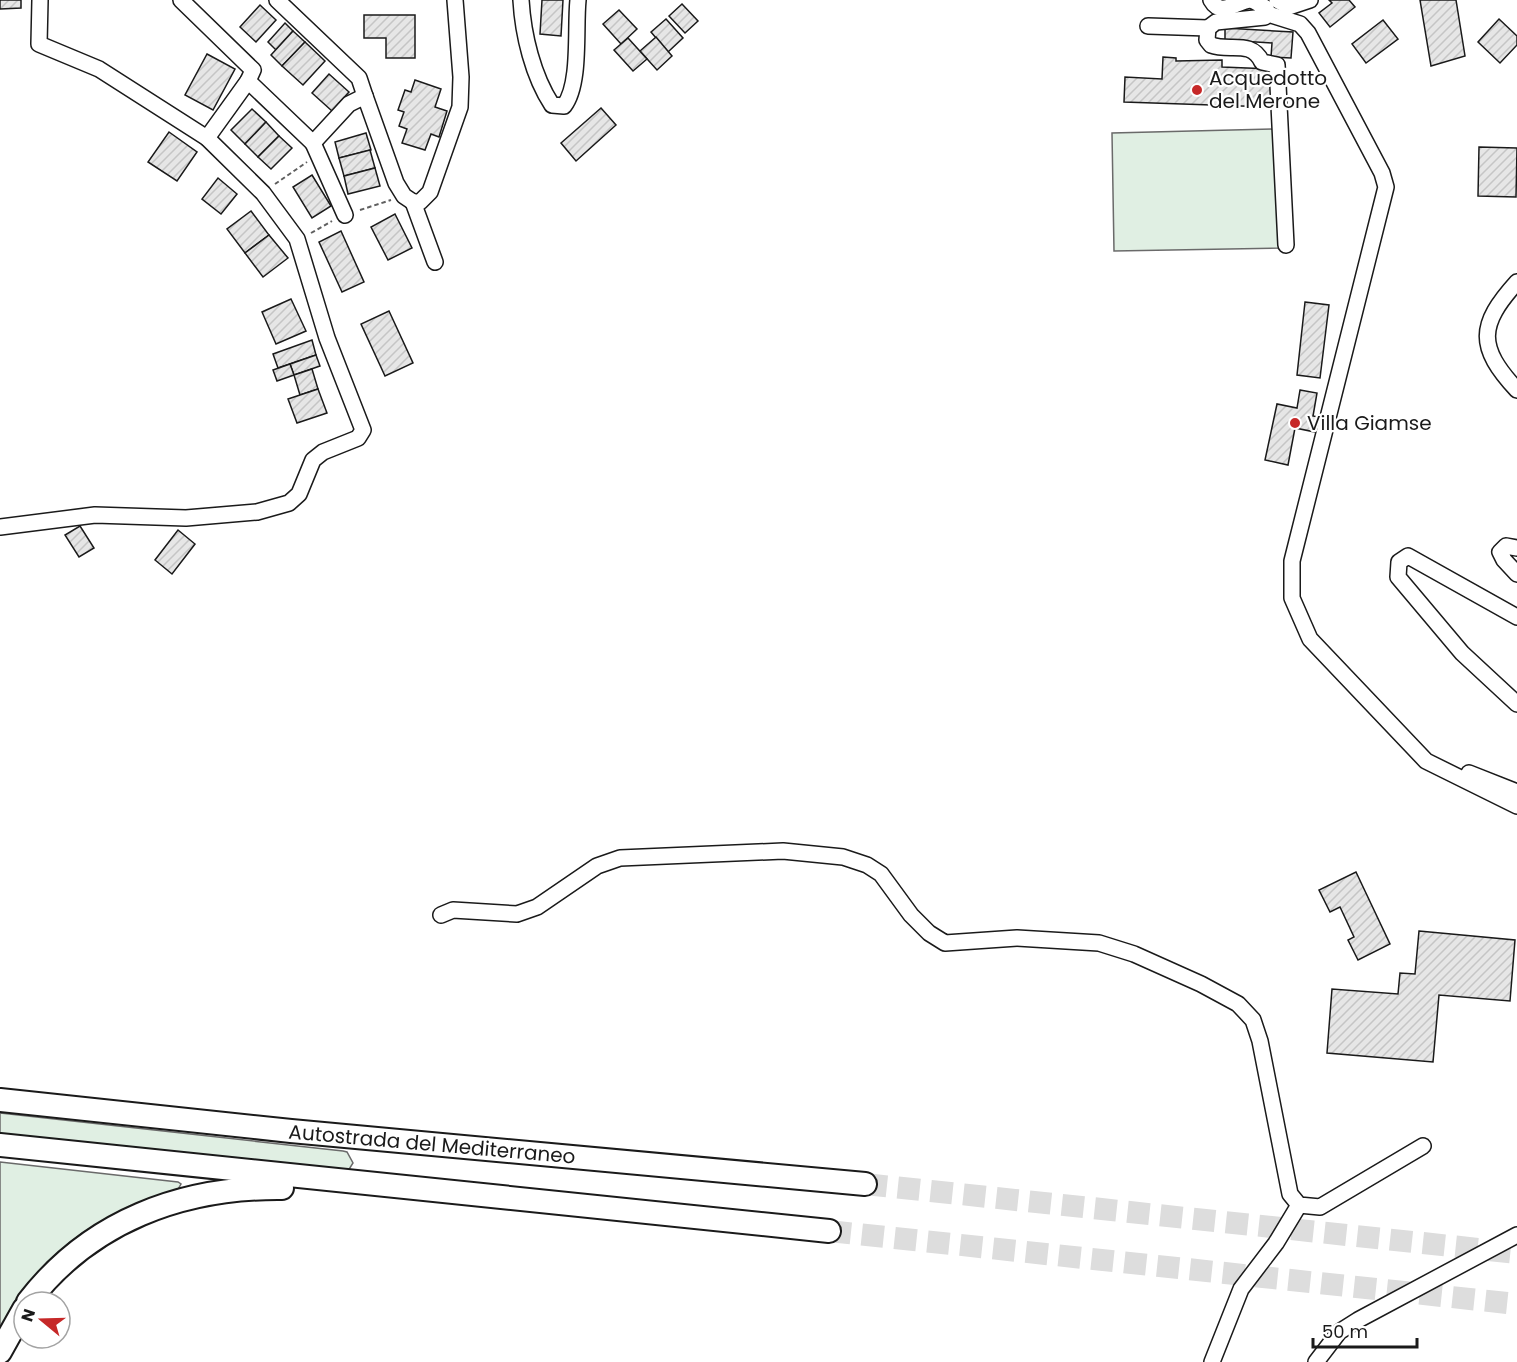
<svg xmlns="http://www.w3.org/2000/svg" width="1517" height="1362" font-family="Poppins,sans-serif">
  <defs>
    <pattern id="building-hatch" width="6" height="6" patternUnits="userSpaceOnUse" patternTransform="scale(1.5)"><rect width="6" height="6" fill="#e6e6e6"/><path d="M-1 1l2-2M0 6l6-6M5 7l2-2" fill="none" stroke="#c5c5c5"/></pattern>
  </defs>
  <rect width="100%" height="100%" fill="#fff"/>
  <g fill="#e0efe3" stroke="#6a6a6a" stroke-width="1.5">
    <path d="M1277,129L1279,248L1114,251L1112,133Z"/>
    <path d="M0,1113L343,1151L347,1152L353,1163L348,1171L0,1138Z"/>
    <path d="M0,1162L178,1182L181,1184L177,1191C127,1205 76,1228 42,1270C27,1289 14,1311 0,1331Z"/>
  </g>
  <g fill="url(#building-hatch)" stroke="#1a1a1a" stroke-width="1.5">
    <path d="M0,0H21V8L0,9Z"/>
    <path d="M542,0H563L561,36L540,34Z"/>
    <path d="M1329,0H1349L1355,7L1330,27L1319,13L1332,3Z"/>
    <path d="M1420,0H1456L1465,56L1431,66Z"/>
    <path d="M682,4L698,21L685,33L669,16Z"/>
    <path d="M260,5L276,20L256,42L240,27Z"/>
    <path d="M619,10L637,29L621,44L603,24Z"/>
    <path d="M364,15H415V58H386V38H364Z"/>
    <path d="M666,19L683,38L668,52L651,32Z"/>
    <path d="M1499,19L1517,36V45L1500,63L1478,42Z"/>
    <path d="M1383,20L1398,39L1366,63L1352,44Z"/>
    <path d="M285,23L293,31L276,50L268,42Z"/>
    <path d="M1225,28L1293,32L1291,58L1271,57L1272,43L1225,40Z"/>
    <path d="M293,31L305,42L282,66L271,55Z"/>
    <path d="M656,37L672,56L657,70L640,51Z"/>
    <path d="M628,38L647,59L633,71L614,50Z"/>
    <path d="M305,42L325,61L303,85L282,66Z"/>
    <path d="M207,54L235,69L213,110L185,95Z"/>
    <path d="M1163,57L1176,58V61L1222,60V67L1272,69L1270,107L1124,102L1125,77L1162,79Z"/>
    <path d="M329,74L349,92L332,111L312,93Z"/>
    <path d="M415,80L441,89L435,107L447,111L439,137L431,134L425,150L402,143L407,129L399,126L404,112L398,110L405,90L411,92Z"/>
    <path d="M601,108L616,125L576,161L561,143Z"/>
    <path d="M252,109L266,122L245,144L231,130Z"/>
    <path d="M266,122L279,136L258,157L245,144Z"/>
    <path d="M169,132L197,152L177,181L148,162Z"/>
    <path d="M366,133L371,150L339,158L335,142Z"/>
    <path d="M279,136L292,148L271,169L258,157Z"/>
    <path d="M1479,147L1517,148L1516,197L1478,196Z"/>
    <path d="M370,150L375,168L344,176L339,158Z"/>
    <path d="M375,168L380,186L348,194L344,176Z"/>
    <path d="M312,175L331,206L312,218L293,187Z"/>
    <path d="M218,178L237,194L221,214L202,199Z"/>
    <path d="M251,211L269,235L245,253L227,229Z"/>
    <path d="M395,214L412,248L388,260L371,227Z"/>
    <path d="M341,231L364,282L342,292L319,242Z"/>
    <path d="M269,235L288,258L263,277L245,253Z"/>
    <path d="M291,299L306,331L276,344L262,312Z"/>
    <path d="M1305,302L1329,305L1320,378L1297,375Z"/>
    <path d="M389,311L413,363L385,376L361,324Z"/>
    <path d="M312,340L316,355L278,368L273,354Z"/>
    <path d="M316,355L320,366L294,375L290,364Z"/>
    <path d="M290,364L294,375L277,381L273,370Z"/>
    <path d="M312,369L318,389L300,395L294,375Z"/>
    <path d="M318,389L327,413L297,423L288,399Z"/>
    <path d="M1300,390L1317,393L1313,416L1318,417L1315,432L1295,428L1288,465L1265,460L1277,404L1297,408Z"/>
    <path d="M80,526L94,548L79,557L65,535Z"/>
    <path d="M178,530L195,544L172,574L155,560Z"/>
    <path d="M1356,872L1390,944L1358,960L1348,940L1354,937L1340,907L1330,912L1319,890Z"/>
    <path d="M1419,931L1515,940L1510,1001L1439,995L1433,1062L1327,1053L1332,989L1398,994L1400,973L1415,974Z"/>
  </g>
  <g fill="none" stroke-linecap="round" stroke-linejoin="round">
    <g stroke="#ddd" stroke-width="22" stroke-dasharray="22 11" stroke-linecap="butt">
      <path d="M865,1184L1517,1253"/>
      <path d="M829,1231L1517,1304"/>
    </g>
    <defs>
      <g id="minor">
        <path d="M181,0L253,70L248,81"/>
        <path d="M277,0L359,78L365,96"/>
        <path d="M521,0C523,35 533,76 552,105L564,106C581,84 575,28 578,0"/>
        <path d="M1211,0C1221,18 1236,1 1251,0"/>
        <path d="M1277,0L1289,7L1310,0"/>
        <path d="M1268,14L1300,24L1308,33L1382,173L1386,187L1292,561V598L1310,639L1426,761L1517,806"/>
        <path d="M1148,26L1208,28"/>
        <path d="M1208,28L1207,40L1211,45C1230,52 1251,39 1262,62L1277,65L1286,245"/>
        <path d="M1208,28L1216,22L1265,17L1268,14L1266,8L1252,0"/>
        <path d="M207,138L248,81L313,143L349,104L365,96L396,183L404,196L413,202"/>
        <path d="M313,143L345,215"/>
        <path d="M413,202H420L430,192L460,107L461,77L455,0"/>
        <path d="M413,202L435,262"/>
        <path d="M1517,282C1478,325 1477,347 1517,390"/>
        <path d="M0,527L95,515L186,518L257,512L289,503L299,494L313,460L323,452L358,438L363,430L327,338L297,239L263,193L207,138L99,69L39,44L40,0"/>
        <path d="M1517,548L1506,546L1500,552L1504,560L1517,574"/>
        <path d="M1517,617L1408,556L1399,562L1398,577L1462,653L1517,704"/>
        <path d="M1469,773L1517,792"/>
        <path d="M441,915L453,910L517,914L537,907L597,866L620,858L783,851L843,857L867,865L881,874L911,915L929,933L945,943L1017,938L1099,943L1134,954L1201,984L1238,1004L1253,1020L1260,1041L1290,1194L1299,1205L1320,1207L1423,1146"/>
        <path d="M1212,1362L1241,1289L1276,1243L1299,1205"/>
        <path d="M1316,1362L1339,1332L1358,1320L1517,1235"/>
      </g>
      <g id="highway">
        <path d="M0,1100L291,1131L865,1184"/>
        <path d="M0,1145L829,1231"/>
        <path d="M28,1302C90,1221 182,1187 282,1188"/>
        <path d="M0,1352L24,1309"/>
      </g>
    </defs>
    <use href="#minor" stroke="#1a1a1a" stroke-width="18"/>
    <use href="#highway" stroke="#1a1a1a" stroke-width="26"/>
    <g stroke="#5f5f5f" stroke-width="2" stroke-dasharray="4.5 3" stroke-linecap="butt">
      <path d="M275,184L307,162"/>
      <path d="M360,210L391,200"/>
      <path d="M311,233L332,221"/>
    </g>
    <use href="#minor" stroke="#fff" stroke-width="15"/>
    <use href="#highway" stroke="#fff" stroke-width="22"/>
  </g>
  <g fill="#c62828" stroke="#fff" stroke-width="2">
    <circle cx="1197" cy="90" r="6"/>
    <circle cx="1295" cy="423" r="6"/>
  </g>
  <g text-anchor="middle" dominant-baseline="central" stroke-width="4.5" stroke-linejoin="round" paint-order="stroke">
    <g font-size="20" fill="#1a1a1a" stroke="#fff" text-anchor="start">
      <text x="1209" y="78">Acquedotto<tspan x="1209" dy="23">del Merone</tspan></text>
      <text x="1307" y="423">Villa Giamse</text>
    </g>
    <g font-size="20" fill="#1a1a1a" stroke="#fff">
      <text transform="translate(432 1144) rotate(5)">Autostrada del Mediterraneo</text>
    </g>
  </g>
  <g transform="translate(42 1320) rotate(289)"><circle r="28" fill="#ffffff" stroke="#a3a3a3" stroke-width="1.5"/>
  <path d="M0-4.5L10 22L0 15L-10 22Z" fill="#c62828"/>
  <text y="-9" font-size="16" font-weight="bold" text-anchor="middle" fill="#1a1a1a">N</text>
  </g>
  <path d="M1313 1338v9h104v-9" fill="none" stroke="#1a1a1a" stroke-width="3"/>
  <text x="1322" y="1338" font-size="18" fill="#1a1a1a" stroke="#ffffff" stroke-width="4.5" paint-order="stroke">50 m</text>
</svg>
